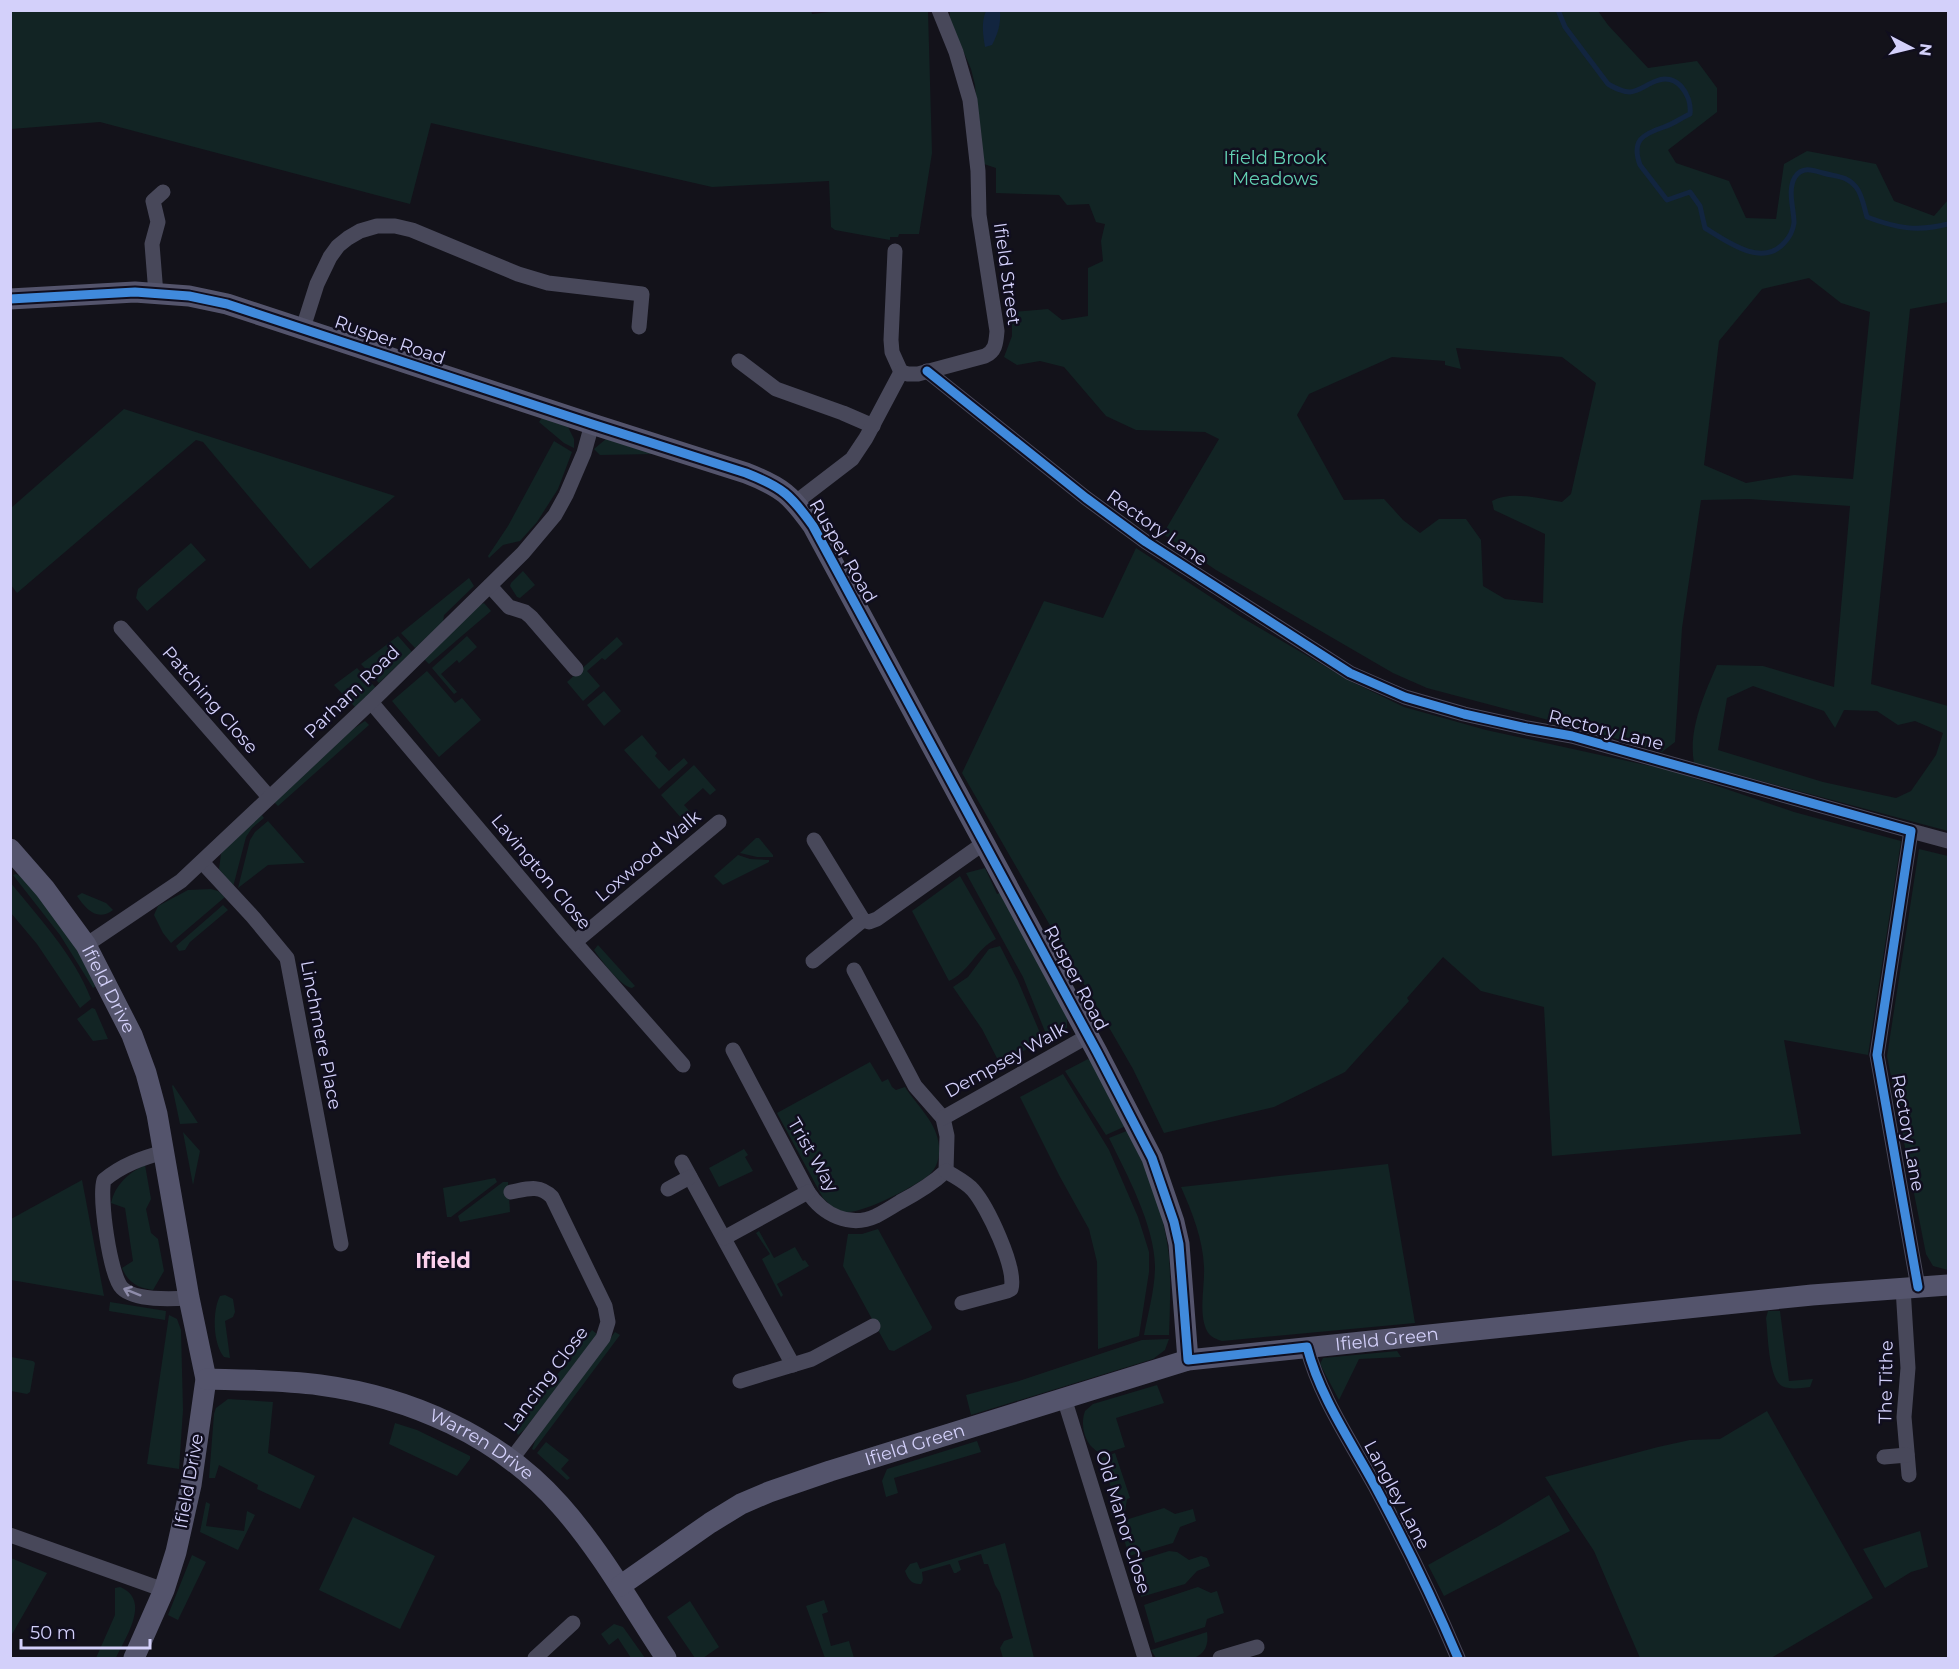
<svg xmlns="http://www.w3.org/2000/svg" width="1959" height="1669" font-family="Montserrat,sans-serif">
  <rect width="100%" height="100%" fill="#13121a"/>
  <g fill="#122424" fill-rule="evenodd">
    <path d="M811,10L812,14L847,10L928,11L932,153L919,234H899L898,237H890V240L835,230L831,227L829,181L712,187L431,123L410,204L100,122L11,129V11Z"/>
    <path d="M950,11H1598L1608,25L1648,68L1697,61L1717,88V112L1668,150L1676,163L1729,181L1746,218L1776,219L1784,164L1807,151L1876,164L1894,201L1934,216L1948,200V302L1910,309L1871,684L1948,706V831L1694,763C1688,730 1704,695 1717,665L1763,666L1834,687L1850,506L1749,499L1701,500L1682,628L1675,742L1662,752L1586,730L1427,688L1393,673L1216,570L1163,534L1219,439L1205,432L1136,430L1106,416L1064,367L1040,361L1017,365L1004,357L1012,336V312L1048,309L1062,320L1088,316V268L1103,261L1101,241L1105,224L1096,222L1089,204L1067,205L1059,195L996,193V168L984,164L978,128L975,85L971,69L950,20ZM1809,278L1841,303L1870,312L1853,479L1794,475L1746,483L1704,465L1719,341L1762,289ZM1456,348L1562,357L1596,383L1571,494L1562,502C1541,499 1511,490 1492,501L1494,510L1545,534L1543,603L1505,599L1483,586L1481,540L1466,519H1439L1420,533L1403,520L1384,499L1344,500L1297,415L1309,394L1392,357L1445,361V365L1461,369ZM1753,686L1824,711L1835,728L1844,710L1877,711L1898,725L1915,721L1943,733L1936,755L1911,791L1896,798L1823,782L1718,750L1727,698Z"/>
    <path d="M124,409L395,496L310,569L203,442L196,440L17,593L11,585V508Z"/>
    <path d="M542,418L568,427L574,439V448L564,443L539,422Z"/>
    <path d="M606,439L654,454L600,455L594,449Z"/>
    <path d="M554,441L572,452L558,489L537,522L520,541L503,545L489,558L488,556L508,526Z"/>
    <path d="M191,543L206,560L147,611L136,598L138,589Z"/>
    <path d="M1136,548L1241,617L1350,681L1404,707L1486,730L1673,771L1794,812L1901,841L1868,1055L1784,1040L1801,1134L1552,1156L1544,1007L1481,991L1443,957L1407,998L1409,1001L1345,1072L1274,1107L1164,1133L1133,1069L962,773L1044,601L1103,618Z"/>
    <path d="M523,571L535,585L520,598L517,597L510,586L511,583Z"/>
    <path d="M469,578L474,586L444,615L443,622L415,648L401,633Z"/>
    <path d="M484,603L491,611L429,664L423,658L479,605Z"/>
    <path d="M398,636L412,652L379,683L361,664Z"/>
    <path d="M467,636L477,647L459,663L457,660L441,674L457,692L454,694L432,668Z"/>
    <path d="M617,637L623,644L605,660L602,658L587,671L600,686L583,701L567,682Z"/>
    <path d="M357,668L376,688L355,707L334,685Z"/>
    <path d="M427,671L455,703L462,698L481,720L439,757L392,701Z"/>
    <path d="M604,691L621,711L604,726L587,705Z"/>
    <path d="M365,721L369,725L278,806L274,802L350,731Z"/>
    <path d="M642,735L657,753L655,756L669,771L684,758L688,763L659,789L624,750Z"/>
    <path d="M694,765L716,790L710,795L703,788L684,805L691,813L683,820L661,795Z"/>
    <path d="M261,814L264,818L252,828L246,837L233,887L219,869L221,854L226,847Z"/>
    <path d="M268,821L305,863L268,865L238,888L250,840L255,832Z"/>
    <path d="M756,838H759L773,855V857H757L740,853Z"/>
    <path d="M1919,849L1948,856V1270L1933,1266L1926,1254L1887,1056Z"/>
    <path d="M738,855L750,859L769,860V862L723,885L714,876Z"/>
    <path d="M985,868L997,894L1003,892L1067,1015V1028L1048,1039L1023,977L966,873Z"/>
    <path d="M16,874L21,876L49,907L99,984L93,988L60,935L13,875Z"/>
    <path d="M960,876L996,939C976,949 969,972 949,981L912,911Z"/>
    <path d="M10,882C40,919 74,955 91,999L80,1008L37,944L11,913Z"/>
    <path d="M211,889L218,891L225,897L171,943L163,933L154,915L158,906L188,890Z"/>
    <path d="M82,893L106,903L113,910C97,922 86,909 77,896Z"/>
    <path d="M223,905L228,910L190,942L185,950L179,951L176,946Z"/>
    <path d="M598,945L635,986L632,988C621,987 601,960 594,950Z"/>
    <path d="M1000,946L1018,981L1043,1040L1000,1064L982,1029L953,987L968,977L989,949Z"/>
    <path d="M92,1008L95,1009L108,1039L93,1041L77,1019Z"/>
    <path d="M1088,1059L1094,1063L1128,1125L1106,1135L1065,1071Z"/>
    <path d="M870,1062L882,1082L888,1079L892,1087L896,1090L905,1087C917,1106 937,1122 939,1146C940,1157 937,1168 929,1175C916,1186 862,1214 846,1212C836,1211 830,1205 823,1198L777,1113Z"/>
    <path d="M1063,1074L1109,1150L1138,1217L1145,1239L1149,1252V1272L1139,1336L1098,1349L1097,1262L1089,1229L1059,1175L1020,1097Z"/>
    <path d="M173,1085L198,1123L180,1124L172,1086Z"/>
    <path d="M1129,1130C1148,1166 1165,1216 1169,1257C1171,1283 1170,1309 1169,1335H1144C1148,1313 1155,1289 1155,1266C1154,1224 1127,1175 1109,1138Z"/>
    <path d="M183,1132L200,1151L193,1185Z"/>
    <path d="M744,1149L748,1155L745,1157L753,1171L719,1187L709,1168Z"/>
    <path d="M1388,1164L1415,1323L1222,1341C1216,1339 1210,1337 1207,1331C1198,1313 1205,1287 1204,1267C1203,1239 1192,1212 1181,1187Z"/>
    <path d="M145,1165L151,1199L146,1209L151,1233L158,1239L164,1271L153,1290C137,1288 128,1282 122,1268L133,1261L125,1208L111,1203C115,1185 128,1173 145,1165Z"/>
    <path d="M495,1178L497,1182L451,1217H447L443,1188Z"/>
    <path d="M82,1180L104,1296L11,1280V1219Z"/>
    <path d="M503,1182H508L510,1212L460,1222L458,1216Z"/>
    <path d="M878,1229L932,1327L931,1330L894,1351L889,1350L843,1266L848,1234H862Z"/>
    <path d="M759,1231L774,1258L795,1247L803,1261L805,1260L809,1266L777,1284L783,1295L781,1297L762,1259L770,1254L756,1233Z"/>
    <path d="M225,1295L233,1299L235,1312L233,1317L225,1321L230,1358L224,1357C213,1344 212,1311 220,1296Z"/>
    <path d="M110,1302L166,1311L165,1320L109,1311Z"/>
    <path d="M1768,1311H1780L1789,1381L1813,1379L1810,1387C1801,1388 1790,1390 1782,1386C1768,1378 1768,1333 1766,1318Z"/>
    <path d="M169,1315L177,1319L181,1330L183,1410L179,1469L147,1464Z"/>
    <path d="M592,1330L598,1335L524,1430L518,1435L515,1429Z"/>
    <path d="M615,1332L620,1335L534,1450L532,1449L537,1436Z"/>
    <path d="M1169,1339L1165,1350L1153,1359L971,1415L966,1395L1019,1381L1142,1340Z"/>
    <path d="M1397,1351L1401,1357L1359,1359L1339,1400L1320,1364L1323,1358Z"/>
    <path d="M11,1357L33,1361L35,1363L30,1392L27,1394L11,1391Z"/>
    <path d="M1157,1385L1164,1403L1116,1418L1125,1447L1100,1455C1097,1450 1093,1449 1090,1445C1083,1436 1081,1421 1085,1411L1093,1404Z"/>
    <path d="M228,1399L273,1402L268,1453L315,1476L300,1509L257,1489L258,1485L219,1465L215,1478H209L214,1414L216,1408Z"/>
    <path d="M1767,1411L1873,1598L1771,1658H1640L1594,1551L1545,1477L1658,1447L1690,1440L1720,1439Z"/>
    <path d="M395,1423L417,1430L470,1456V1459L457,1476L389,1444Z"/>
    <path d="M977,1441L981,1452L894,1478L898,1493L886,1497L882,1481L887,1469Z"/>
    <path d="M546,1442L569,1460L561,1469L570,1478L567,1480L537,1453Z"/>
    <path d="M1115,1453L1130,1498L1127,1499L1125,1511L1111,1515L1115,1499L1101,1458Z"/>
    <path d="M1549,1495L1570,1531L1444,1596L1428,1565L1498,1526Z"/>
    <path d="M206,1502L210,1504L206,1526L244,1531L247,1511L255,1515L238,1550L200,1532Z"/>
    <path d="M1164,1508L1175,1514L1193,1509L1196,1521L1180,1527L1173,1543L1129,1556L1119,1522Z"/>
    <path d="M353,1517L435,1556L400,1629L319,1590Z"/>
    <path d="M1920,1531L1928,1567L1911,1572L1885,1588L1863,1549Z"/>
    <path d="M1005,1543L1034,1658H1003L1000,1648L1004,1641L1013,1638L1000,1593L995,1585L988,1564H984L981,1554L958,1561L961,1570L956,1573H954L950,1564L922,1572L923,1580L921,1584C912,1585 908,1579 905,1571L910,1564L917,1562L920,1569Z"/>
    <path d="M1169,1551L1177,1552L1189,1560L1201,1556L1207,1558L1210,1566L1197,1571L1185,1584L1141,1597L1130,1563Z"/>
    <path d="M192,1555L206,1562L178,1620L168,1615Z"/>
    <path d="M11,1558L47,1573L11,1636Z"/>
    <path d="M120,1587C152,1600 125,1638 116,1658H96L115,1615V1588Z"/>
    <path d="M1198,1587L1211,1593L1217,1591L1224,1613L1207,1619L1205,1627L1155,1643L1144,1605Z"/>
    <path d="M824,1600L828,1612L822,1614L831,1646L849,1641L854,1658H825L806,1606Z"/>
    <path d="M690,1601L719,1647L703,1658H695L667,1617Z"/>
    <path d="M614,1624L623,1627L645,1658H631L618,1638L609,1645L601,1634Z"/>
    <path d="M1207,1632C1209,1644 1205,1655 1193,1658H1156L1151,1650Z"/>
  </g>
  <path fill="#12253f" d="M986,11H1000C1001,24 998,33 992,45L985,47C983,35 981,22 986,11Z"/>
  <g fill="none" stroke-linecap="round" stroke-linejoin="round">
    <path stroke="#12253f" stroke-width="5" d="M1558,10L1565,27L1608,84C1615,88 1622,92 1630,92C1640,91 1647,84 1656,81C1677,72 1692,95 1690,114C1681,118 1673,124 1664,127C1643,134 1631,140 1640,165L1667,200L1690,192L1700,206L1705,228C1726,241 1762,268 1784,243C1789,238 1793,230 1794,223C1794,209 1787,190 1795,177C1802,166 1813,170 1823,173C1836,177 1846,175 1856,187C1862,194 1864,207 1867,217C1896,228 1917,232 1948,224"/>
    <g stroke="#48485a" stroke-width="15">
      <path d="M895,251L891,340L892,352L901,372"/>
      <path d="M156,294L152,244L158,222L153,201L163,192"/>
      <path d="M303,328L317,284L330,257L338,246L348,238L360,231L377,226H395L412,230L518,274L548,283L642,294L639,327"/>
      <path d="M739,361L776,389L843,413L873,426"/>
      <path d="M927,371L1086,498L1146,542L1350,673L1405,697L1464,714L1527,728L1572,736L1911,831L1877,1055L1918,1287"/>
      <path d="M796,502L852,459L866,438L901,372L908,374H918L985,356C996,351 996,342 997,331L979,215L978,171L970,100L956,52L939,10"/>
      <path d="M490,586L509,607L525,612L531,617L576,669"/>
      <path d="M121,628L269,797"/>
      <path d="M371,702L564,930L683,1065"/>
      <path d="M1911,831L1948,841"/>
      <path d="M814,840L863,920"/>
      <path d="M202,862L253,917L287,958L341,1244"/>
      <path d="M575,942L719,822"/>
      <path d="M86,945L181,881L371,702L523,553L555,515L566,495L584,453L592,424"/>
      <path d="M813,961L863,920L869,922L877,919L984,843"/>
      <path d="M733,1050L808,1192C823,1215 850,1228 876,1216C884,1212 892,1207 900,1202C917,1193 932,1184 946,1171L947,1136L943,1118L915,1086L854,970"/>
      <path d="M943,1118L1088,1036"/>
      <path d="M164,1152C142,1158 122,1165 104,1180C99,1197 110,1276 122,1288C135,1301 172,1299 189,1298"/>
      <path d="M682,1162L793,1365"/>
      <path d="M946,1171C955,1177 966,1182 973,1190C987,1206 1017,1268 1011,1289L1007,1291L962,1303"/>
      <path d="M668,1189L690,1177"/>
      <path d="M724,1238L808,1192"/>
      <path d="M1903,1288L1908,1368L1904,1417L1909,1475"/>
      <path d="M1307,1347C1320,1397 1350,1440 1375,1486C1405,1542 1433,1599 1458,1658"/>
      <path d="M740,1381L812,1359L873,1326"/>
      <path d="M1064,1398L1145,1658"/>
      <path d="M1884,1457L1907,1455"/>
      <path d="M511,1460L603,1338L608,1322L605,1306L552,1197C539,1184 527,1189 511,1192"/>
      <path d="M10,1535L164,1590"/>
      <path d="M535,1658L573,1623"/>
      <path d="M1220,1658L1257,1647"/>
    </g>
    <g stroke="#54546c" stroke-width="21">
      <path d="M10,299L135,292L189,296L227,304L592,424L746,473C782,487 791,495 813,526L1097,1052L1152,1158L1174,1222L1179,1244L1188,1360"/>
      <path id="s1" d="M10,849L45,889L86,945L132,1035L146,1073L157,1114L189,1298L206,1379L191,1485L176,1552L164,1590L134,1658"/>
      <path id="s2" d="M206,1379C244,1380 282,1380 320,1385C410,1397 499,1436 560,1505C601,1551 632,1607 666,1658"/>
      <path id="s3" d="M620,1586L710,1523L741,1504L769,1492L830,1471L1188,1360L1812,1295L1948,1285"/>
    </g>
    <defs>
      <g id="cycleway">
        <path d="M10,299L135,292L189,296L227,304L592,424L746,473C782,487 791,495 813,526L1097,1052L1152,1158L1174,1222L1179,1244L1188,1360L1307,1347C1320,1397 1350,1440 1375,1486C1405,1542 1433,1599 1458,1658"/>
        <path d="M927,371L1086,498L1146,542L1350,673L1405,697L1464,714L1527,728L1572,736L1911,831L1877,1055L1918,1287"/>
      </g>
    </defs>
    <use href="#cycleway" stroke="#100e1e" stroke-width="13"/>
    <use href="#cycleway" stroke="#408adc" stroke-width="9"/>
  </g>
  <defs><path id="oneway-shaft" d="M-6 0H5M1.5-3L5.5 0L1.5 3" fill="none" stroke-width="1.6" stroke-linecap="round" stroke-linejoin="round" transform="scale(1.5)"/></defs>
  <use stroke="#8e8caa" href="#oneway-shaft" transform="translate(132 1292) rotate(-158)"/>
  <g text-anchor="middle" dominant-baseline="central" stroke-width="5" stroke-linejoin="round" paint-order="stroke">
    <g font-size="18" fill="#63d2b4" stroke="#100e1e">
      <text x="1275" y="158">Ifield Brook<tspan x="1275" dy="21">Meadows</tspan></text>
    </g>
    <g font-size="18" fill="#d3d0fa" stroke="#100e1e">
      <text transform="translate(1007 274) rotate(82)">Ifield Street</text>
      <text transform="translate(390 340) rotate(19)">Rusper Road</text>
      <text transform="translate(1157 528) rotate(35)">Rectory Lane</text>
      <text transform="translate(843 551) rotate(60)">Rusper Road</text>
      <text transform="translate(352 692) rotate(-44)">Parham Road</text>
      <text transform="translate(210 700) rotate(49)">Patching Close</text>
      <text transform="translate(1606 730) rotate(14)">Rectory Lane</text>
      <text transform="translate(648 856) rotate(-40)">Loxwood Walk</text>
      <text transform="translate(541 872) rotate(50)">Lavington Close</text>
      <text transform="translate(1076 978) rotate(62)">Rusper Road</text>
      <text stroke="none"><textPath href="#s1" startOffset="172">Ifield Drive</textPath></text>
      <text transform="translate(321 1035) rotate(79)">Linchmere Place</text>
      <text transform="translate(1006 1060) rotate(-29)">Dempsey Walk</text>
      <text transform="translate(1908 1133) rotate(80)">Rectory Lane</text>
      <text transform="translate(813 1155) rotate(60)">Trist Way</text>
      <text stroke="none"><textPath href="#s3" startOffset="816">Ifield Green</textPath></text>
      <text transform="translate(546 1379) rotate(-53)">Lancing Close</text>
      <text transform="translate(1886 1382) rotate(-89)">The Tithe</text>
      <text stroke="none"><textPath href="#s3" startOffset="330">Ifield Green</textPath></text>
      <text stroke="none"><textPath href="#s2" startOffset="288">Warren Drive</textPath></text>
      <text transform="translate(189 1481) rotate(-80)">Ifield Drive</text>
      <text transform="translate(1397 1495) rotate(62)">Langley Lane</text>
      <text transform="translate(1123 1522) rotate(73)">Old Manor Close</text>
    </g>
    <g font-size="21" font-weight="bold" fill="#fbd1ed" stroke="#100e1e">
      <text x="443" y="1260">Ifield</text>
    </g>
  </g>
  <rect width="1959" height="1669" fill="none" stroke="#d3d0fa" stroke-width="24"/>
  <g transform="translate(1911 48) rotate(97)" stroke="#100e1e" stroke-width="4.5" paint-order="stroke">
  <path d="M0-4.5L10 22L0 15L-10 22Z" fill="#d3d0fa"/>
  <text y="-9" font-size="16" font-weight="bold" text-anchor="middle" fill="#d3d0fa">N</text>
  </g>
  <path d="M21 1639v9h129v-9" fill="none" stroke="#d3d0fa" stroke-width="3"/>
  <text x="30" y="1639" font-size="18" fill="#d3d0fa" stroke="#100e1e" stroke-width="4.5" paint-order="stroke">50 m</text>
</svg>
